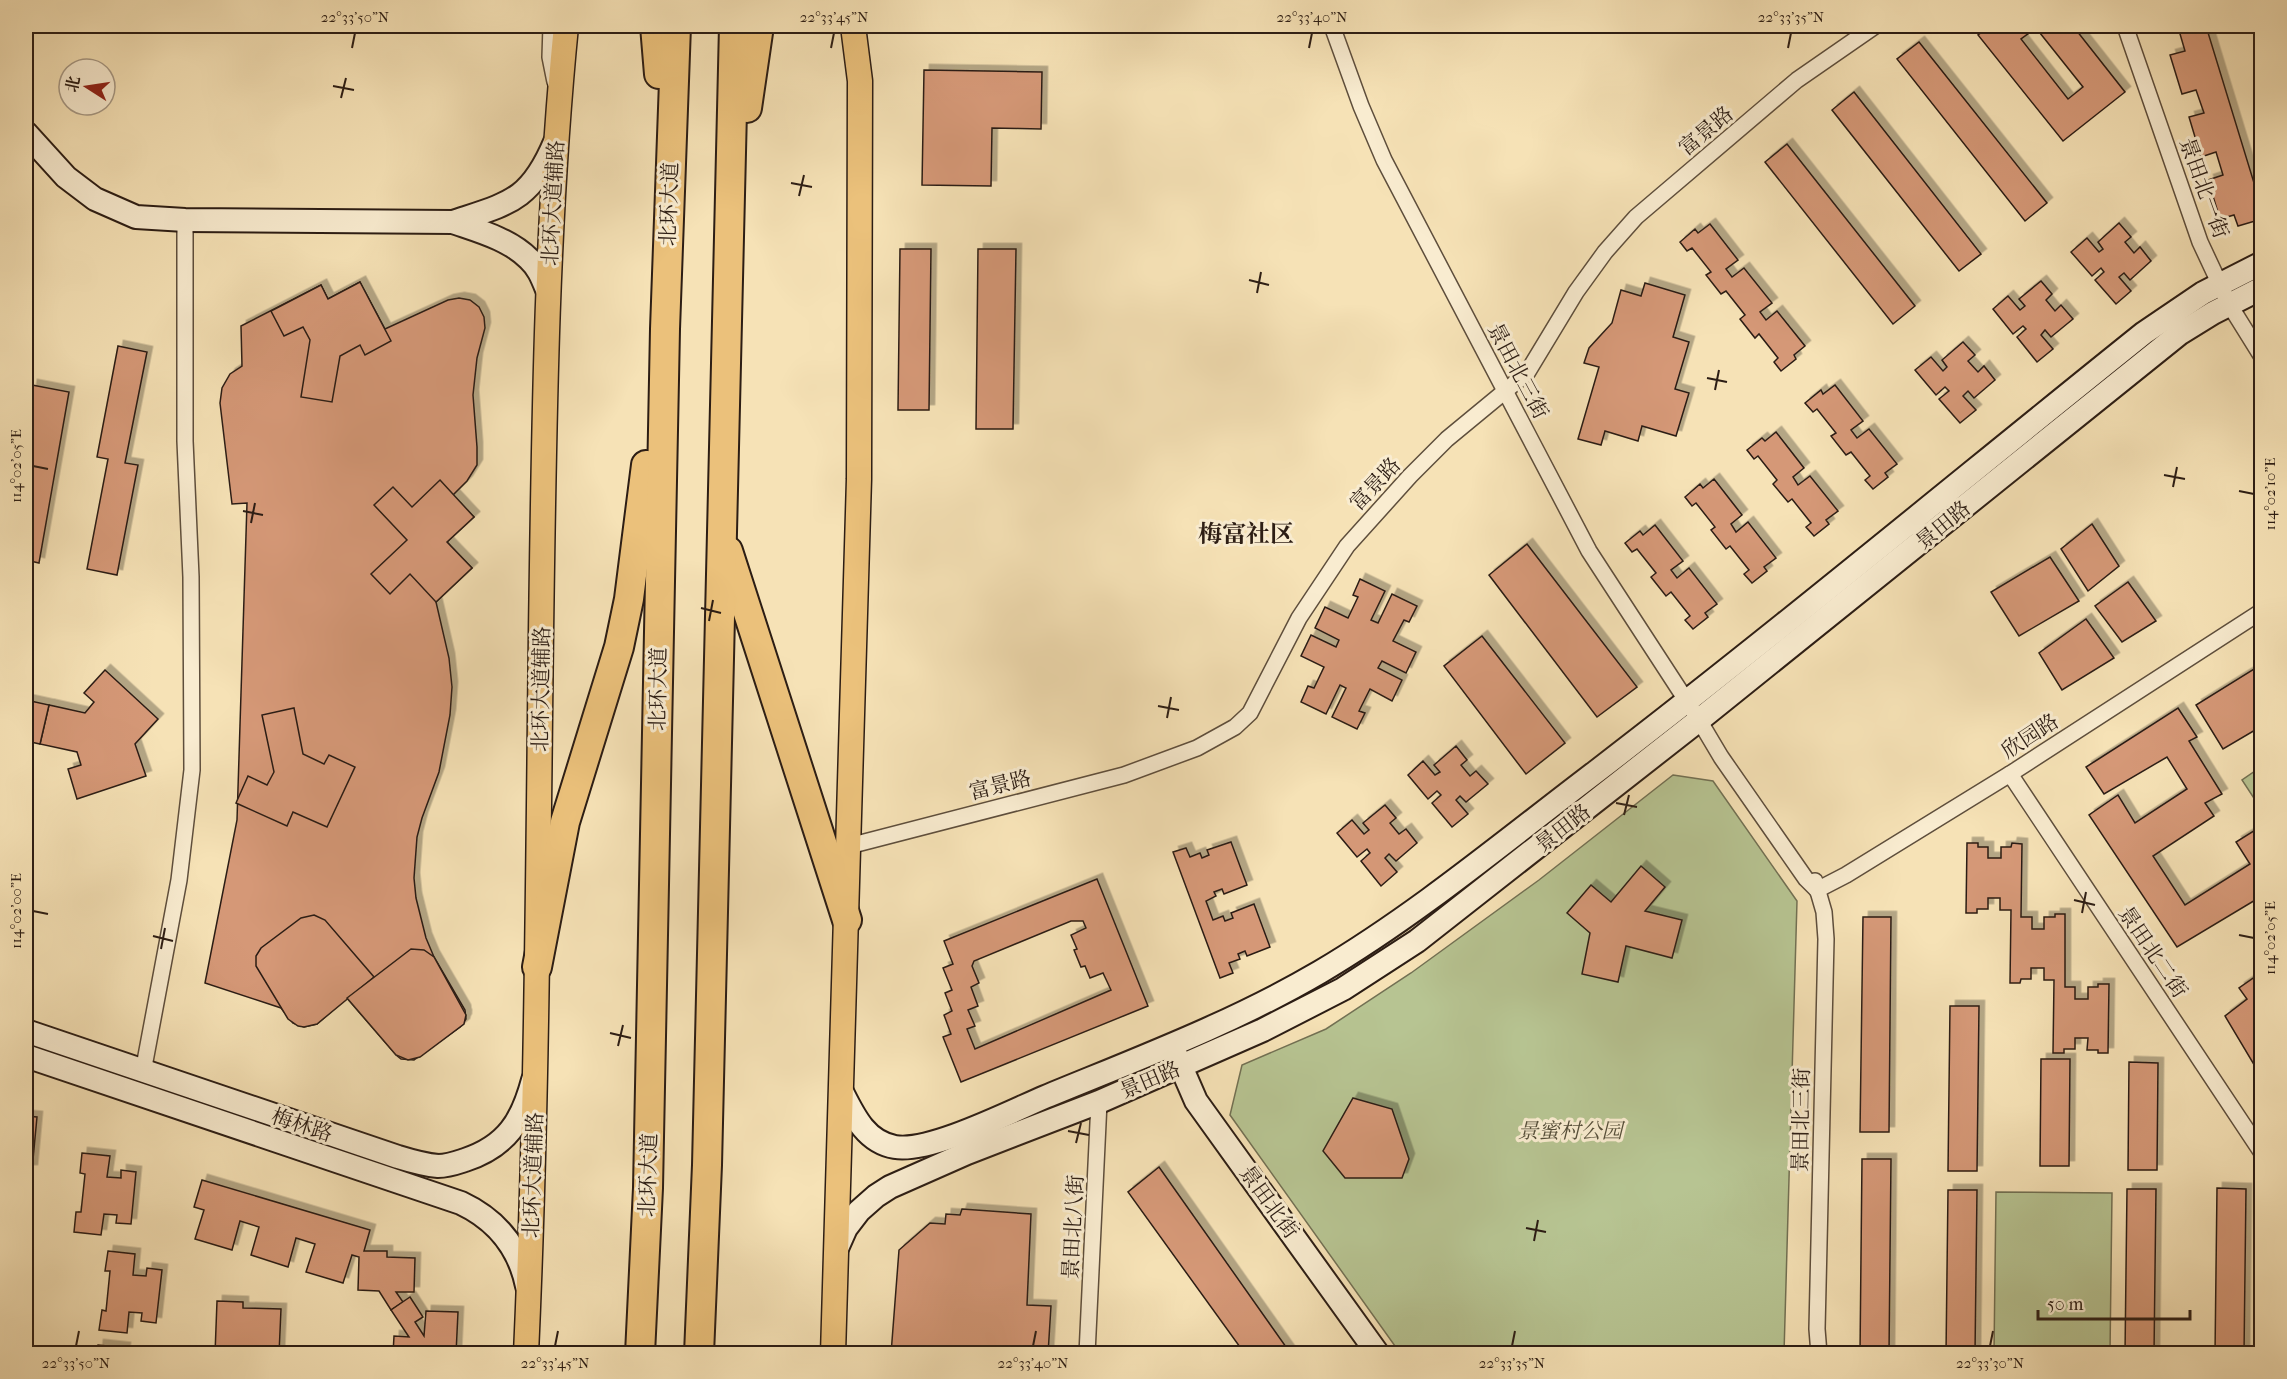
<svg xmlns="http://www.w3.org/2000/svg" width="2287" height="1379" font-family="'IM FELL French Canon','Noto Serif SC',serif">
  <defs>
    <filter id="shadow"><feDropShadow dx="5.5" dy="-5.5" stdDeviation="0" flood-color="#0004"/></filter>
  </defs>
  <rect width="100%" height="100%" fill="#f6e2b6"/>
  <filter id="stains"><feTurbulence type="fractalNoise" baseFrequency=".00333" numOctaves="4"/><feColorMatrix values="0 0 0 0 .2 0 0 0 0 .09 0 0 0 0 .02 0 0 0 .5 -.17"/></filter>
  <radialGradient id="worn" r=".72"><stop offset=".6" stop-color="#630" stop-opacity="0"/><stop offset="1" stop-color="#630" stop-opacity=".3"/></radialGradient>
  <g fill="#b7c492" stroke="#727053" stroke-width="1.5">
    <path d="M2261,767V809L2242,780Z"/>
    <path d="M1673,775L1713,781L1797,901L1784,1353H1400L1230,1115L1242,1065L1326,1029L1411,973L1539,880Z"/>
    <path d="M1996,1192L2112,1193L2110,1353H1994Z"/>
  </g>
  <g fill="#d59877" stroke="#2c1d14" stroke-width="1.5" fill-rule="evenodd" filter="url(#shadow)">
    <path d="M1990,26H2073L2125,92L2063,141L1978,35ZM2036,28L2083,87L2068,99L2021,39Z"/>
    <path d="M2159,26H2206L2262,209V219L2238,226L2234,215L2220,219L2208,180L2223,175L2216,152L2201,157L2189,117L2204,113L2196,90L2182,94L2170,55L2185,51L2178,27L2161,33Z"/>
    <path d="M1919,42L2047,203L2025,221L1897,59Z"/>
    <path d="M924,70L1042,72L1041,129L992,128L991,186L922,185Z"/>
    <path d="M1854,92L1981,254L1959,271L1832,110Z"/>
    <path d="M1787,144L1915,306L1893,324L1765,162Z"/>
    <path d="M2119,223L2131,237L2125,242L2134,253L2140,247L2151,261L2130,280L2124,273L2119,277L2131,291L2116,304L2095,280L2104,272L2101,268L2092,276L2071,252L2087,238L2099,252L2103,249L2098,242Z"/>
    <path d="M1710,224L1738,260L1726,269L1732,277L1744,268L1772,303L1760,312L1766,320L1777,311L1805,346L1794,355L1796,359L1781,371L1774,362L1778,358L1759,334L1755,338L1740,319L1745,315L1726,291L1721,294L1706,275L1711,272L1692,248L1687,251L1680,242L1695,229L1698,233Z"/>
    <path d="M900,249H931L929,410H898Z"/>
    <path d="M978,249H1016L1013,429H976Z"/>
    <path d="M2041,281L2052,294L2046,300L2055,311L2061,305L2073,319L2051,337L2045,330L2041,335L2053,349L2037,362L2017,337L2026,329L2023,326L2013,334L1993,309L2008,296L2020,310L2025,306L2019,299Z"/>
    <path d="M360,282L385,329L448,300L459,298L470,300L479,307L484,317L485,328L477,358L473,395L477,447V465L467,481L453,495L474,517L447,542L472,568L436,602L449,658L452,687L450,715L439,772L422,818L417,837L414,878L416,898L426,938L434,957L465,1010L466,1019L460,1027L414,1060L401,1059L396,1055L347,998L317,1024L304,1027L293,1023L281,1008L205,983L237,820L247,503L232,504L220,403L222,388L230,374L242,366L241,326L321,285L328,299Z"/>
    <path d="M360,282L391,341L365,355L360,345L340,356L332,402L301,397L310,340L303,327L284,336L271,311L321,285L328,299Z"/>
    <path d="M1645,283L1685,295L1673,337L1689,342L1675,389L1689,393L1676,436L1642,426L1638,441L1605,431L1601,445L1578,439L1599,367L1584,363L1589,348L1612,323L1621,290L1641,296Z"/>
    <path d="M1963,342L1975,355L1968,361L1978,372L1984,366L1995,380L1974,398L1968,391L1963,396L1976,410L1960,423L1939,399L1949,391L1945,387L1936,395L1915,370L1931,357L1943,371L1947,367L1942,360Z"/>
    <path d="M118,346L147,352L125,463L138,465L117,575L87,569L108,459L97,457Z"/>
    <path d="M32,385L69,392L39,563L26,560V423Z"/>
    <path d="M1835,385L1863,421L1851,430L1857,438L1869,429L1897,464L1885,473L1888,477L1873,489L1865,480L1870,476L1851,452L1846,455L1831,436L1836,433L1817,409L1813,412L1805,403L1821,390L1823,394Z"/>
    <path d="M1776,432L1804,468L1793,477L1798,485L1810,476L1838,511L1826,520L1829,524L1814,536L1806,527L1811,523L1792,499L1788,502L1773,484L1777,480L1758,456L1754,459L1747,450L1762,438L1765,441Z"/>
    <path d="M1714,479L1742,515L1731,524L1736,532L1748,522L1776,558L1764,567L1767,571L1752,583L1744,574L1749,570L1730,546L1726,549L1711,530L1715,527L1696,503L1692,506L1685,497L1700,484L1703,488Z"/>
    <path d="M440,480L474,517L447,542L472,568L436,602L410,574L390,594L371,574L407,540L374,505L393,487L412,507Z"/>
    <path d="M2092,524L2119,566L2088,591L2061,549Z"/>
    <path d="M1655,525L1683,561L1671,570L1677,578L1689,568L1717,604L1705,613L1708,617L1693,629L1685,620L1690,616L1671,592L1666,596L1651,577L1656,573L1637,549L1632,552L1625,543L1640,531L1643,535Z"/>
    <path d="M1527,544L1637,687L1597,717L1489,575Z"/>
    <path d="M2050,557L2079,601L2019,636L1991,592Z"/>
    <path d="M1360,579L1385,591L1371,620L1378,623L1392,594L1417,606L1409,622L1404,620L1393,641L1416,652L1406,673L1382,661L1378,668L1402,680L1392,701L1370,689L1359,711L1365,713L1357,729L1332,717L1346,688L1340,685L1326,714L1301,702L1308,686L1314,688L1324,667L1301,656L1311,635L1336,647L1339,640L1315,628L1325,607L1348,618L1358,597L1353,595Z"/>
    <path d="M2128,582L2156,621L2122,642L2095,606Z"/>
    <path d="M2086,619L2114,658L2062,690L2039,653Z"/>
    <path d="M1482,636L1565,743L1526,774L1444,666Z"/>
    <path d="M2262,664V726L2223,749L2196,705Z"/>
    <path d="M105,670L158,719L135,744L146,776L77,799L68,769L81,765L77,752L40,744L49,705L85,713L94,702L84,693Z"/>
    <path d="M26,700L49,705L40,744L26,741Z"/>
    <path d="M294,708L303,754L324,764L329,755L355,767L327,827L293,812L287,826L236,803L248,776L267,785L274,772L262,715Z"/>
    <path d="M2178,708L2197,737L2189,741L2222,794L2205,803L2214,816L2153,856L2185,905L2250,864L2236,842L2260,827L2262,896L2177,947L2089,815L2118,795L2135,823L2187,789L2167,757L2104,794L2086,767Z"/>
    <path d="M1456,746L1467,760L1461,765L1470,776L1476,771L1488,784L1466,802L1460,796L1456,800L1468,814L1452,827L1432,803L1441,795L1437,791L1428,799L1408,775L1423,761L1435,775L1440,772L1434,765Z"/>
    <path d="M1385,805L1396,818L1390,823L1399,834L1406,829L1417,843L1396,861L1389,854L1385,858L1397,872L1381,886L1361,861L1370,853L1367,849L1357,857L1337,833L1352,820L1364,834L1369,830L1363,823Z"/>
    <path d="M1231,842L1247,885L1224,894L1222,889L1214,892L1216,896L1206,901L1213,920L1223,916L1225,921L1233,918L1231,913L1254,904L1270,947L1247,956L1245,951L1238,954L1240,959L1229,963L1233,973L1220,978L1173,852L1186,848L1190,857L1200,853L1202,858L1209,855L1207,850Z"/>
    <path d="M1967,843H1978V847H1988V858H2001V847H2011L2012,843L2022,844L2021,917H2032V929H2044V917H2055V914H2065V987H2075V999H2088V987H2098V984H2109L2108,1053H2098V1050H2087L2088,1038H2075V1049H2064V1053H2053L2054,980H2044V968H2031V979H2021L2020,983H2010L2011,910H2000V898H1988V909H1977V913H1966Z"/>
    <path d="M1641,866L1665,887L1645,911L1682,920L1672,958L1626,946L1618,982L1582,974L1590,933L1567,913L1591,885L1611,902Z"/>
    <path d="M1097,879L1148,1006L961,1082L943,1037L951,1034L944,1015L952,1011L945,993L952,990L943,968L953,964L944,941ZM1071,921H1083L1086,928L1071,935L1077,949L1074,950L1081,967L1085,966L1090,978L1103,973L1111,990L975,1049L967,1029L975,1026L968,1010L978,1006L971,987L979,983L972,966L974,961Z"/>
    <path d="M314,915L325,920L374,977L317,1024L304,1027L298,1026L288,1019L256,966V956L261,948L301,918Z"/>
    <path d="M1863,917H1891L1889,1132H1860Z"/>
    <path d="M411,949L424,950L434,957L466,1015L464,1024L420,1057L408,1060L396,1055L347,998Z"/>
    <path d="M2262,972V1078L2225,1016L2247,999L2239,988Z"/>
    <path d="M1950,1006H1979L1977,1171H1948Z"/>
    <path d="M2041,1059H2070L2069,1166H2040Z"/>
    <path d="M2129,1062L2158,1063L2157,1170H2128Z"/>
    <path d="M1353,1098L1392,1109L1409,1159L1402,1178H1345L1323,1151Z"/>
    <path d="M26,1116L37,1117L32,1170H26Z"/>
    <path d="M82,1153L110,1156L107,1177L121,1178V1170L136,1172L131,1224L116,1223L117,1215L104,1214L101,1235L74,1232L76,1212H81L85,1174L80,1173Z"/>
    <path d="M1862,1159H1891L1889,1354H1860Z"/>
    <path d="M1159,1167L1291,1354H1245L1128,1192Z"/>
    <path d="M202,1180L370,1230L364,1251H387V1257L415,1258L414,1292H396L403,1302L391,1310L379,1291L358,1290L359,1257L352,1255L343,1283L306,1272L315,1244L296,1238L288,1267L251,1255L259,1227L240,1221L232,1250L195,1239L204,1210L194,1207Z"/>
    <path d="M2217,1188L2246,1189L2244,1354H2215Z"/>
    <path d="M2127,1189H2156L2154,1354H2125Z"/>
    <path d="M1948,1190H1977L1975,1354H1946Z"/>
    <path d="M962,1209L1031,1214L1027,1305L1051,1306L1048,1354H891L899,1250L930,1223L945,1224L946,1214L960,1215Z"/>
    <path d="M108,1251L135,1254L133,1275L146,1276L147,1268L162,1270L156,1323L141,1321L142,1313L129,1312L127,1333L99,1330L102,1310L106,1311L110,1271H105Z"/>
    <path d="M410,1297L423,1317L415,1322L424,1336L426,1311L458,1312L456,1354H393L394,1336L409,1337L391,1310Z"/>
    <path d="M217,1301L243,1302V1308L281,1309L279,1354H215Z"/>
    <path d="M98,1345L125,1348L124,1354H97Z"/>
  </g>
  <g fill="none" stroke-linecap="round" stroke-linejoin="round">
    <defs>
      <g id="street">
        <path d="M551,26L550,57L555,82"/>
        <path d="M1332,26L1361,106L1384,160L1589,551L1699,720L1721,757L1806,879L1817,890"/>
        <path d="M2125,26L2200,242L2229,304L2262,357"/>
        <path d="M2010,774L2262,1153"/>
        <path d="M849,846L1124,775L1197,748L1235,727L1250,713L1299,618L1347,546L1410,476L1447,439L1527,373L1576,292L1605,252L1636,217L1797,80L1875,26"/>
        <path d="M1815,881L1824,912L1826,939L1817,1329L1819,1354"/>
        <path d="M1817,890L1846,875L2010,774L2262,611"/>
        <path d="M143,1072L179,880L192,770L191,577L185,441V220"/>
        <path d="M1087,1354L1099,1102"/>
      </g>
      <g id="secondary">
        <path d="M26,133L66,177L95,199L136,217L185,220L453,222C479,231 509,239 529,259C539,268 543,280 548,292"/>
        <path d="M453,222C510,203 530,201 555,142"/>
        <path d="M26,1031L398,1157C411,1161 425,1165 438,1166C448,1166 456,1163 465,1160C507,1146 522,1121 533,1080"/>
        <path d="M1176,1055L1196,1101L1378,1354"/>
        <path d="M26,1056L461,1203C497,1220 519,1247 527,1286"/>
        <path d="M842,1092C854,1116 866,1142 895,1147C929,1153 1010,1112 1045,1097C1137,1059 1233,1023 1320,972C1418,914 1506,840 1597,771C1782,629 1962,479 2144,333L2203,293L2262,263"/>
        <path d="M838,1246L846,1228L859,1211L876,1196L890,1187L967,1153L1099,1102L1263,1030L1343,989L1417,941L1699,720L2179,334L2213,313L2262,288"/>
      </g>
      <g id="primary">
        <path d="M526,1354C537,1113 538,873 541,632C544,430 546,227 566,26"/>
        <path d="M833,1354L859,479L860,81L853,26"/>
      </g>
      <g id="highway">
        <path d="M655,26L659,74"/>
        <path d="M747,108L759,26"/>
        <path d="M728,551L847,920"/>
        <path d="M537,967L565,822L619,647L629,599L646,465"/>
        <path d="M640,1354L648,1188L665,329L676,26"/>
        <path d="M699,1354L707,1165L734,26"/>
      </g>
    </defs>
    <use href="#street" stroke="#5e4e3c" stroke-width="18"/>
    <use href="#secondary" stroke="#2c1d14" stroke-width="26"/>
    <use href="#primary" stroke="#2c1d14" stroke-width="27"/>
    <use href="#highway" stroke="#2c1d14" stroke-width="32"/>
    <use href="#street" stroke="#f9ecd0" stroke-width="15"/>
    <use href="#secondary" stroke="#f9ecd0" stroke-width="22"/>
    <use href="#primary" stroke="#ebc17b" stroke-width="24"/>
    <use href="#highway" stroke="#ebc17b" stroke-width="28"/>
  </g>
  <path fill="none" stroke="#2c1d14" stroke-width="2" d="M352,48L355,33M831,48L834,33M1309,48L1312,33M1788,48L1791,33M333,86L354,90M341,98L346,78M791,183L812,187M799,196L804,175M1249,280L1269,285M1257,293L1261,272M1707,378L1727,382M1715,390L1719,370M33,466L48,469M2164,475L2185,479M2173,487L2177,467M2239,491L2254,494M243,511L263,515M251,523L255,503M701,608L721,613M709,621L713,600M1158,706L1179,710M1167,718L1171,697M1616,803L1637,807M1624,815L1629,795M2074,900L2095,905M33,911L48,914M2082,913L2086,892M2239,935L2254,938M153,936L173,941M161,949L165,928M610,1033L631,1038M618,1046L623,1025M1068,1131L1089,1135M1076,1143L1081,1123M1526,1228L1546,1232M1534,1241L1538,1220M76,1346L79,1331M555,1346L558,1331M1033,1346L1036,1331M1512,1346L1515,1331M1990,1346L1993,1331"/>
  <g text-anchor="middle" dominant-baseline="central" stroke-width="6" stroke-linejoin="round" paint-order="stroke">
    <g font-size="21" fill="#2c1d14" stroke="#f9ecd0">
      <text transform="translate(1706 131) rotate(-40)">富景路</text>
      <text transform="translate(2204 188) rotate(70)">景田北一街</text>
      <text transform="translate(553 203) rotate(-87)">北环大道辅路</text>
      <text transform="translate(669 204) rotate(-88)">北环大道</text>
      <text transform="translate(1518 371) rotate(62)">景田北三街</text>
      <text transform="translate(1375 484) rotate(-47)">富景路</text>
      <text transform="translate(1943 525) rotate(-39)">景田路</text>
      <text transform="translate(541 689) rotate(-89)">北环大道辅路</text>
      <text transform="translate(658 689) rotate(-89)">北环大道</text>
      <text transform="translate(2030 736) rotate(-33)">欣园路</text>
      <text transform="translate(1000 785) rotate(-14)">富景路</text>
      <text transform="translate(1563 828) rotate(-38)">景田路</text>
      <text transform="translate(2153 952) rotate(56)">景田北二街</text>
      <text transform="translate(1150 1080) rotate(-23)">景田路</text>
      <text transform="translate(1801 1120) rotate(-89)">景田北三街</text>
      <text transform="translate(302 1125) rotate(18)">梅林路</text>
      <text transform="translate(533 1175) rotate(-88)">北环大道辅路</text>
      <text transform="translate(648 1175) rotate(-88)">北环大道</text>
      <text transform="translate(1269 1202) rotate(54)">景田北街</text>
      <text transform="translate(1073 1227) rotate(-87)">景田北八街</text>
    </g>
    <g font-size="21" font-style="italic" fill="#564f3a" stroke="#f9ecd0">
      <text x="1570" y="1131">景蜜村公园</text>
    </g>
    <g font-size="24" font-weight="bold" fill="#2c1d14" stroke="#f9ecd0">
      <text x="1246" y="534">梅富社区</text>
    </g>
  </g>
  <rect width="2287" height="1379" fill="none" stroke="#f6e2b6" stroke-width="66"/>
  <g transform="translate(87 87) rotate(282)"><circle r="28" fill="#f9ecd0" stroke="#a79985" stroke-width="1.5"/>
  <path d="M0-4.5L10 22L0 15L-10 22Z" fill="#8f2418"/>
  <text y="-9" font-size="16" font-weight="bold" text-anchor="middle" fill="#2c1d14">北</text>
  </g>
  <path d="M2038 1310v9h152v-9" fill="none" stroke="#2c1d14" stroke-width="3"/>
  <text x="2047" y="1310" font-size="18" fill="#2c1d14" stroke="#f9ecd0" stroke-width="4.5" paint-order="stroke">50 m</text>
  <rect x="33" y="33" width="2221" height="1313" fill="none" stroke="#2c1d14" stroke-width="2"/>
  <g font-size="15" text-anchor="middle" fill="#2c1d14">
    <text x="355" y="22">22°33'50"N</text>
    <text x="834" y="22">22°33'45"N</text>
    <text x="1312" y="22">22°33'40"N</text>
    <text x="1791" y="22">22°33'35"N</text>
    <text transform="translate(16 466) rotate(-90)" y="5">114°02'05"E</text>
    <text transform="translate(2270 494) rotate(-90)" y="5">114°02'10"E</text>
    <text transform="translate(16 911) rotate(-90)" y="5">114°02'00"E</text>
    <text transform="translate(2270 938) rotate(-90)" y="5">114°02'05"E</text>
    <text x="76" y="1368">22°33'50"N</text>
    <text x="555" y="1368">22°33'45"N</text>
    <text x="1033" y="1368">22°33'40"N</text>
    <text x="1512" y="1368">22°33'35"N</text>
    <text x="1990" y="1368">22°33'30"N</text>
  </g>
  <rect width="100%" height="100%" filter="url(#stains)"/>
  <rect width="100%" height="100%" fill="url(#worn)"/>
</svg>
